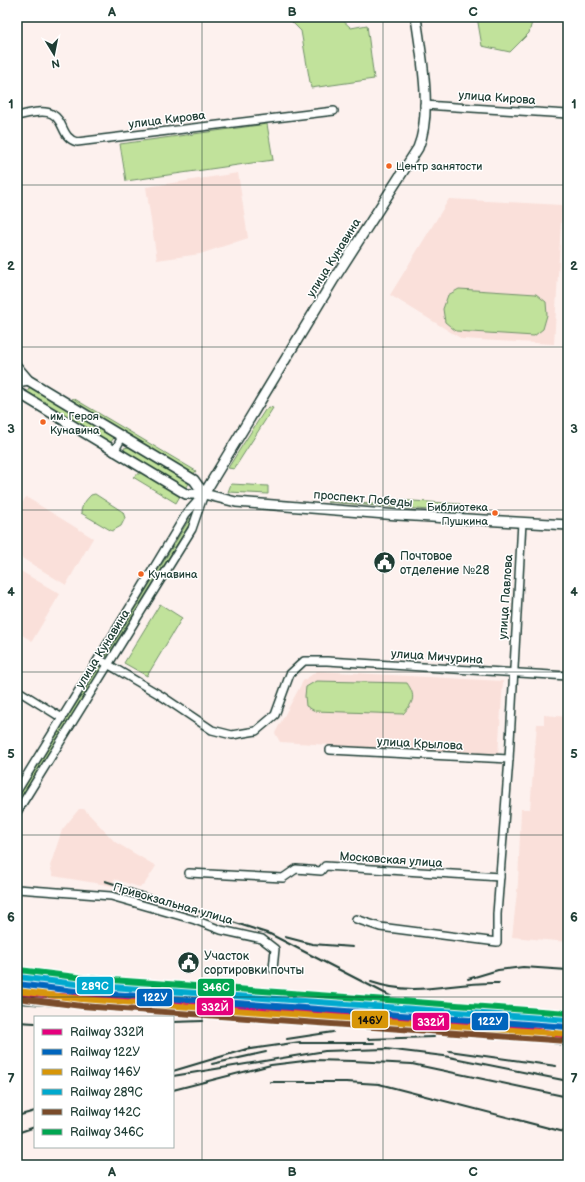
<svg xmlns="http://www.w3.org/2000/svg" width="585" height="1182" font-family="'Balsamiq Sans',sans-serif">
  <rect width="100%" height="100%" fill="#fdf1ee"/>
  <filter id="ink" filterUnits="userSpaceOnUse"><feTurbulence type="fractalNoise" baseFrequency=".025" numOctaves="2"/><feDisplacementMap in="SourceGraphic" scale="8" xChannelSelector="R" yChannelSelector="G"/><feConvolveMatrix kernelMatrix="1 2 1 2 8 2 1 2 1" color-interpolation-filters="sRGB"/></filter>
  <g filter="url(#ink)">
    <g fill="#fae0da">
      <path d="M238,173L248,238L200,254L157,260L146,187Z"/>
      <path d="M449,199L562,205L554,344L462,339L390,295Z"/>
      <path d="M26,497L93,538L66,585L17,555V511Z"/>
      <path d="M17,569L60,594L32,641L17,632Z"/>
      <path d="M317,671L503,681L498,755L280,742L275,733L303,681Z"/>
      <path d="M544,715L568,717V942L512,937L518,883L521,809H530L537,724H544Z"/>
      <path d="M79,809H84L115,842L156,866L144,885L139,887L114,879L113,886L53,876L50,866L62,830Z"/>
    </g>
    <g fill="#c1e29b" stroke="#709068">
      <path d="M287,17H339L351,28L367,25L374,79L311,88L301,31Z"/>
      <path d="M477,17H525L532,22L529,33L510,52L482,46Z"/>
      <path d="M267,124L273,160L126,181L120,144Z"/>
      <path d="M459,289L536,294L546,302L547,315L543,329L534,336L456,331L445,322L443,309L448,295Z"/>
      <path d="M30,387L114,438L110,443L27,392Z"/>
      <path d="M73,398L196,471L192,476L70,403Z"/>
      <path d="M269,407L273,408L234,469L228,468L265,410Z"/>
      <path d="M129,447L189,483L186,489L125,453L124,448Z"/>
      <path d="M142,472L180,496L176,503L133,477Z"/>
      <path d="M231,484L268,486V494L228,492Z"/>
      <path d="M95,494L123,512L125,518L121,526L112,531L81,513C81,506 86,500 91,495Z"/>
      <path d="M398,500L460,504L462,507V510L456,512L327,502L396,505Z"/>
      <path d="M190,518L192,520L107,657L106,656Z"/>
      <path d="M160,604L182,618L147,676L124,663Z"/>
      <path d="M100,665L103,666L17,805V799Z"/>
      <path d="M316,681L407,683C416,696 414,702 403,714L315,711L306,706L305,696L306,687Z"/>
    </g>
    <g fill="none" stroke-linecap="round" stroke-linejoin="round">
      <defs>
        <g id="minor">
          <path d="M424,105L568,114"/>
          <path d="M17,116C27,114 43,109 52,114C65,121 61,138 77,142L334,111"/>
          <path d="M114,452L122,437"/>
          <path d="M99,659L160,695L212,730L232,735L256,731L275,715L290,674L304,661H327L568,676"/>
          <path d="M17,690L62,718"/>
          <path d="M330,750L509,759"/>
          <path d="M17,791L135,599L186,514L202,496"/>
          <path d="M17,812L192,529L204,494"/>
          <path d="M189,873L283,878L296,869L321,871L325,866L500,877"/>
          <path d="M17,889L111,896L195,920L221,930L262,939L275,949L273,969"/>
          <path d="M356,919L380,927L497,942V914L509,759L522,522"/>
        </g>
        <g id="major">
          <path d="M17,367L28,380L194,480L204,494"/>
          <path d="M17,382L28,380"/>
          <path d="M17,392L186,494H204L236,502L398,515L568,525"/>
          <path d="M204,494L334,279L418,148C433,112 421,55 416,17"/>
        </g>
      </defs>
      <use href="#minor" stroke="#1f3d34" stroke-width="10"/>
      <use href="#major" stroke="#1f3d34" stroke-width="12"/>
      <use href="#minor" stroke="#fff" stroke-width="7"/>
      <use href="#major" stroke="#fff" stroke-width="9"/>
      <g stroke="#1f3d34" stroke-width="2">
        <path d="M105,881L270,934L396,999L461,1015"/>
        <path d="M285,937L312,944L353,947"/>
        <path d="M468,979L498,970L523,967L568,970"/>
        <path d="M371,982C419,998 452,981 499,983"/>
        <path d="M17,1003L379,1029L471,1030L496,1032L568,1046"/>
        <path d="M17,1022L35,1023"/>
        <path d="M173,1022L203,1021"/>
        <path d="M287,1039L333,1032"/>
        <path d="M368,1039L434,1037"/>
        <path d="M294,1043H374"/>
        <path d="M244,1050L300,1042"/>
        <path d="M449,1051L556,1066"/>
        <path d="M212,1064L266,1052"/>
        <path d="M173,1071L250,1048"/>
        <path d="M173,1076L325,1051L386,1049L444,1056L568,1081"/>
        <path d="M271,1082H346L379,1084L568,1133"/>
        <path d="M173,1090L271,1065L312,1060L353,1061L412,1064L568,1097"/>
        <path d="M17,1116L35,1111"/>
        <path d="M17,1133L35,1127"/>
      </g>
      <defs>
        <path id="rail-1" d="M17,993L520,1028L568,1036"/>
        <path id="rail-2" d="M17,984L83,992L568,1027"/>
        <path id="rail-3" d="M17,991L82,999L567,1034"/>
        <path id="rail-4" d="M18,977L84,985L568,1020"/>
        <path id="rail-5" d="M17,998L82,1006L567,1041"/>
        <path id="rail-6" d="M19,970L84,978L568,1013"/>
      </defs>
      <use href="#rail-1" stroke="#fff" stroke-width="9"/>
      <use href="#rail-2" stroke="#fff" stroke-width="9"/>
      <use href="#rail-3" stroke="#fff" stroke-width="9"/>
      <use href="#rail-4" stroke="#fff" stroke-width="9"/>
      <use href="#rail-5" stroke="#fff" stroke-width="9"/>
      <use href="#rail-6" stroke="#fff" stroke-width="9"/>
      <use href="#rail-1" stroke="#e5007d" stroke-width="6"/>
      <use href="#rail-2" stroke="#0065bd" stroke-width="6"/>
      <use href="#rail-3" stroke="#d79608" stroke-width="6"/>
      <use href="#rail-4" stroke="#00a9ce" stroke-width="6"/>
      <use href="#rail-5" stroke="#7a4b2a" stroke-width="6"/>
      <use href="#rail-6" stroke="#00a651" stroke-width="6"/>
    </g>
  </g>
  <path fill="none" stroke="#1f3d34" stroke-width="1" stroke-opacity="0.55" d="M202,17V1165M383,17V1165M17,185H568M17,347H568M17,510H568M17,672H568M17,835H568M17,997H568"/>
  <defs>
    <symbol id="civic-disc" viewBox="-11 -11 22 22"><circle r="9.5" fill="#1f3d34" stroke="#fff"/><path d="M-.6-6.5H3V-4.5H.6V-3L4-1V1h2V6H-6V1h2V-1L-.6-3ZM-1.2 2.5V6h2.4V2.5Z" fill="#fff"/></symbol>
  </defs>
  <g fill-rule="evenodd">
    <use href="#civic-disc" x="372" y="550" width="25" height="25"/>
    <use href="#civic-disc" x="176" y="950" width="25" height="25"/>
  </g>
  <g fill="#f26522" stroke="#fff" stroke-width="1.5">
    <circle cx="389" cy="166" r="3.5"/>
    <circle cx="43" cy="422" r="3.5"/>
    <circle cx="495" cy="513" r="3.5"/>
    <circle cx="141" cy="574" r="3.5"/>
  </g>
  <g text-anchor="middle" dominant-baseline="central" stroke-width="3" stroke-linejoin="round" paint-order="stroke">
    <g font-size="11" fill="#1f3d34" stroke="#fff" text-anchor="start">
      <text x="396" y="166">Центр занятости</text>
      <text x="50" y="416">им. Героя<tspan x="50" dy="14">Кунавина</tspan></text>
      <text x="488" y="507" text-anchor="end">Библиотека<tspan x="488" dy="14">Пушкина</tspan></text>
      <text x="148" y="574">Кунавина</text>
    </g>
    <g font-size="12" fill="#1f3d34" stroke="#fff">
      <text transform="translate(497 98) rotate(4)">улица Кирова</text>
      <text transform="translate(167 120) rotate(-7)">улица Кирова</text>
      <text transform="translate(334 258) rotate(-58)">улица Кунавина</text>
      <text transform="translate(363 499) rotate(5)">проспект Победы</text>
      <text transform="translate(506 597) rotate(-86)">улица Павлова</text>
      <text transform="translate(103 649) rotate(-58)">улица Кунавина</text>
      <text transform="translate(437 657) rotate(4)">улица Мичурина</text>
      <text transform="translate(420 744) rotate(3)">улица Крылова</text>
      <text transform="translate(391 860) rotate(4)">Московская улица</text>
      <text transform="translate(173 904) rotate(16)">Привокзальная улица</text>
    </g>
    <g font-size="12" fill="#1f3d34" stroke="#fff" text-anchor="start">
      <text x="400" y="556">Почтовое<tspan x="400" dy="14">отделение №28</tspan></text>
      <text x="204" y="956">Участок<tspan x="204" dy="14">сортировки почты</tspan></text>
    </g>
  </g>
  <g stroke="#fff" stroke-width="1.5">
    <rect x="76" y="976" width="38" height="19" rx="4" fill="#00a9ce"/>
    <rect x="197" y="978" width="38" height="19" rx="4" fill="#00a651"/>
    <rect x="136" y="988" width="37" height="19" rx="4" fill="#0065bd"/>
    <rect x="196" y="997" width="38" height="19" rx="4" fill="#e5007d"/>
    <rect x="351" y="1010" width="38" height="19" rx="4" fill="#d79608"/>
    <rect x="471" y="1012" width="38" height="19" rx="4" fill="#0065bd"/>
    <rect x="412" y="1012" width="38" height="19" rx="4" fill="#e5007d"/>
  </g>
  <g font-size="11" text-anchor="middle" font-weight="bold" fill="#fff">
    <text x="95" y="990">289С</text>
    <text x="216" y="991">346С</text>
    <text x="155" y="1001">122У</text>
    <text x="215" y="1011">332Й</text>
    <text x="490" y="1025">122У</text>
    <text x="431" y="1026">332Й</text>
  </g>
  <g font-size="11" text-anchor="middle" font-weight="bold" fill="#111">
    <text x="370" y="1024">146У</text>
  </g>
  <rect width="585" height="1182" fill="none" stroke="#fff" stroke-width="44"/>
  <rect x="34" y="1016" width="140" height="132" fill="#ffffff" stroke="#a5b1ae"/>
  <rect x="42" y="1029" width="20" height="6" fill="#e5007d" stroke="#a5b1ae"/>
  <text x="70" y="1036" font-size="12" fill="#1f3d34">Railway 332Й</text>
  <rect x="42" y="1049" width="20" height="6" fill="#0065bd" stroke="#a5b1ae"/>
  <text x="70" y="1056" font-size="12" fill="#1f3d34">Railway 122У</text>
  <rect x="42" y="1069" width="20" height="6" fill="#d79608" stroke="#a5b1ae"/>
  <text x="70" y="1076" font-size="12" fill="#1f3d34">Railway 146У</text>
  <rect x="42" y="1089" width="20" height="6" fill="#00a9ce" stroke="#a5b1ae"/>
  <text x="70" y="1096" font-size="12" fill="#1f3d34">Railway 289С</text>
  <rect x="42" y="1109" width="20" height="6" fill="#7a4b2a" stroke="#a5b1ae"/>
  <text x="70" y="1116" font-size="12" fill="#1f3d34">Railway 142С</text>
  <rect x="42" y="1129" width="20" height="6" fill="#00a651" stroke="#a5b1ae"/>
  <text x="70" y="1136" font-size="12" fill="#1f3d34">Railway 346С</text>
  <g transform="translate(54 54) rotate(170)" stroke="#ffffff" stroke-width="3" paint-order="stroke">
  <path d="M0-3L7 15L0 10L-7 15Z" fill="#1f3d34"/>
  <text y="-6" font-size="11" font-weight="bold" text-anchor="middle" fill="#1f3d34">N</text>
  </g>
  <rect x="22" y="22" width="541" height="1138" fill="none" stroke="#1f3d34" stroke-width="1.5"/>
  <g font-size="13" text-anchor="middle" font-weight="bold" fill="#1f3d34">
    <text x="112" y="16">A</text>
    <text x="292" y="16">B</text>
    <text x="473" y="16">C</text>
    <text x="11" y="108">1</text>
    <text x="574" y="108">1</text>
    <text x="11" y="270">2</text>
    <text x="574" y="270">2</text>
    <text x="11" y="433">3</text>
    <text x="574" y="433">3</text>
    <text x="11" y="596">4</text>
    <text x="574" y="596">4</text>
    <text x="11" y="758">5</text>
    <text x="574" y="758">5</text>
    <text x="11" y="921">6</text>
    <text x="574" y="921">6</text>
    <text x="11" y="1083">7</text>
    <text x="574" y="1083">7</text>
    <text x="112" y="1176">A</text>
    <text x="292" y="1176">B</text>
    <text x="473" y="1176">C</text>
  </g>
</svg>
